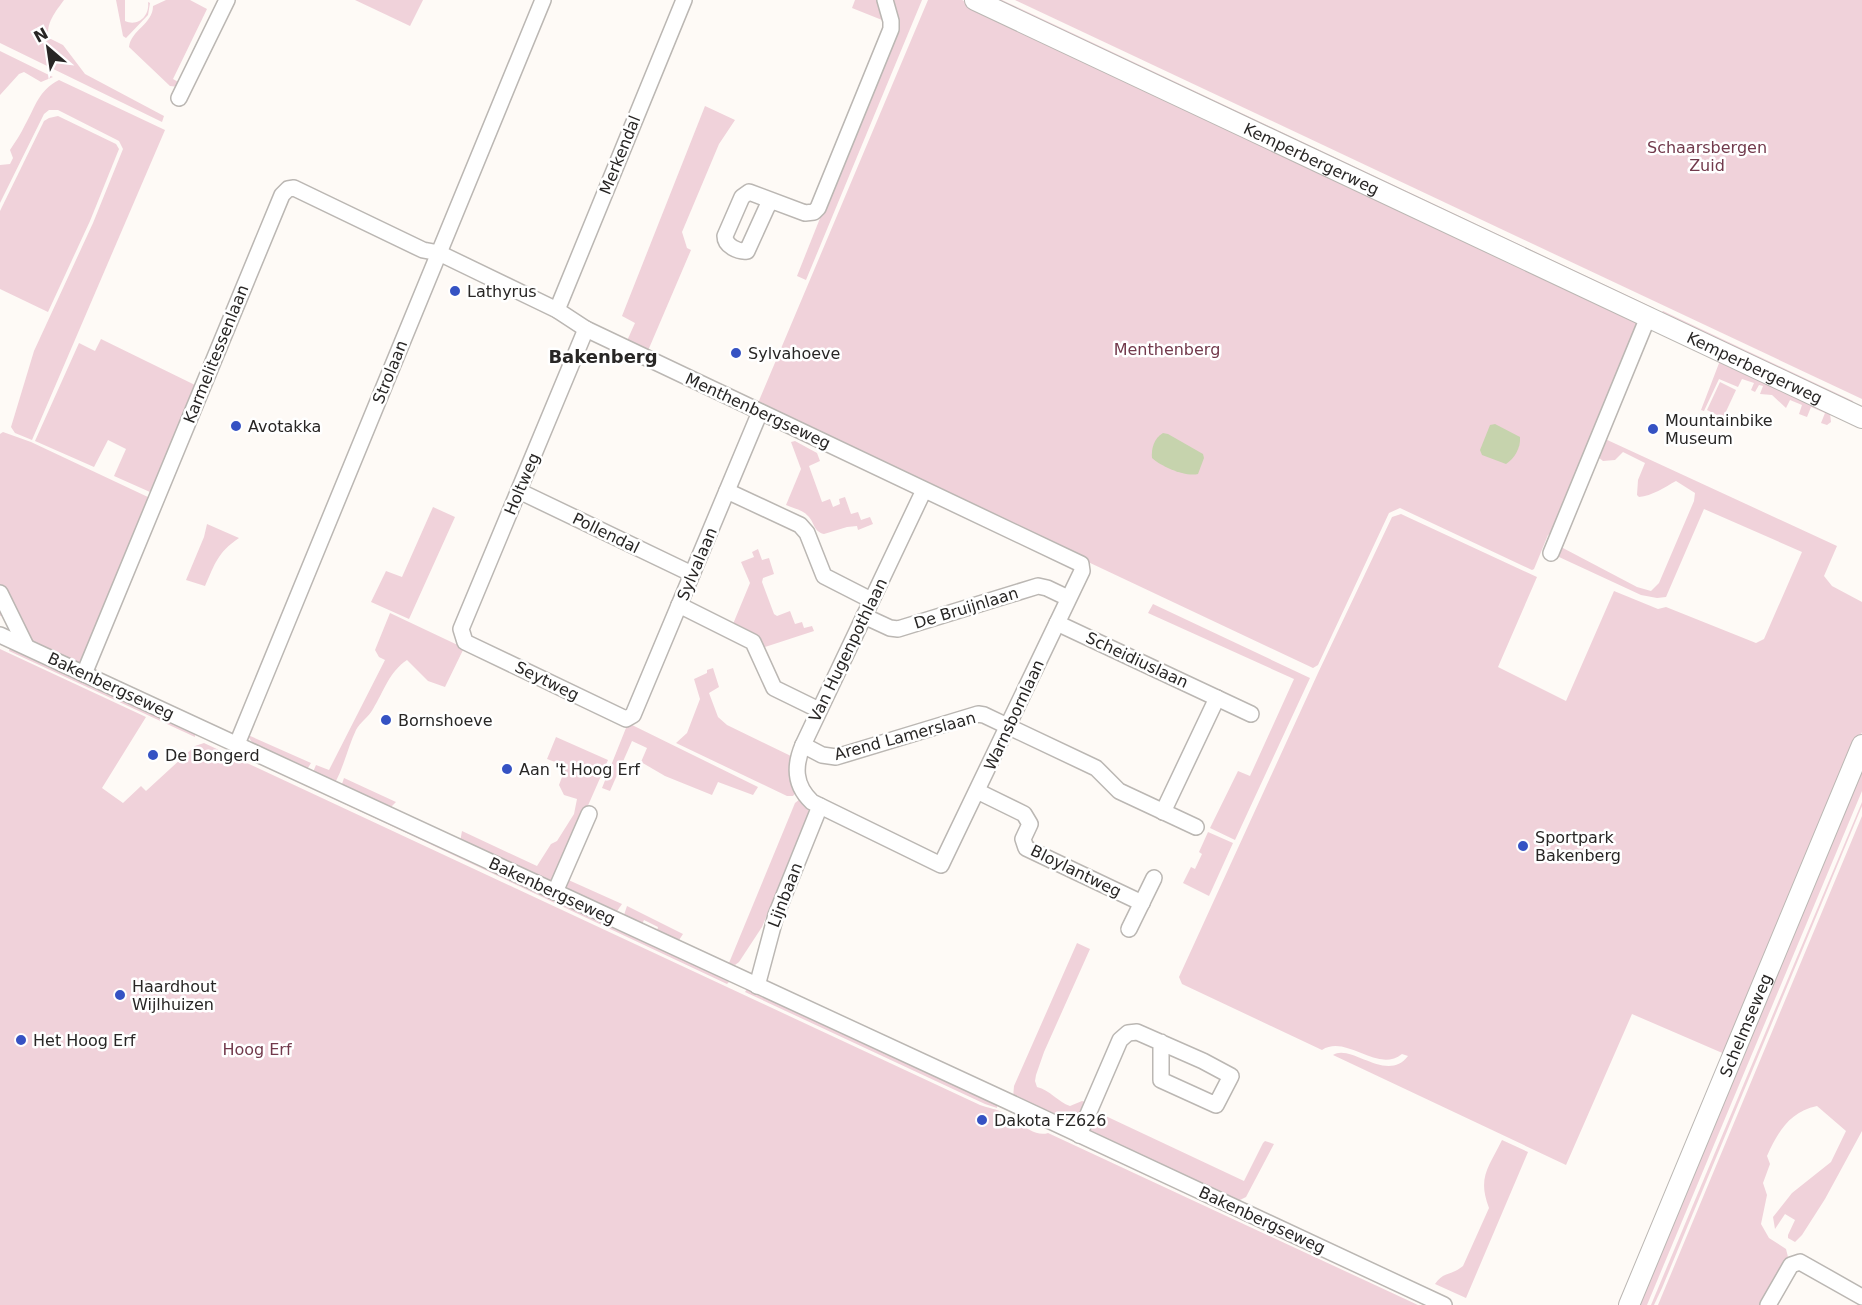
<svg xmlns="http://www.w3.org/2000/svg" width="1862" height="1305" font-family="'DejaVu Sans',sans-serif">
  <rect width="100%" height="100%" fill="#fefaf6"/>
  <g fill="#f0d2da">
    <path d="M0,0H64C56,11 45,24 49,38L63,45L85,74L164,116L162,122L0,43Z"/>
    <path d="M116,0H125V21C138,27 150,16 148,2L150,3L148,15L126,38L123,36Z"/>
    <path d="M166,0H190L207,9L173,79L180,83L179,87L170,86L129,47C131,30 153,24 153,6Z"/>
    <path d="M355,0H423L410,26Z"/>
    <path d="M855,0H881L887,22L852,8Z"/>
    <path d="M890,0H922L806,280L797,276L895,30Z"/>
    <path d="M928,0H962L1638,322L1555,532L1548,535L1534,569L1532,570L1400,508L1389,513L1318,665L1313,668L759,407L758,403Z"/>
    <path d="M987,0H1002L1654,308L1652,310Z"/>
    <path d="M1015,0H1862V399Z"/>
    <path d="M0,51L53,77L41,82L24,72L19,74L0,95Z"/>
    <path d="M59,80L165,130L32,440L15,433L11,427L34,351L93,223L123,149L119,141L58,110H49L44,114L0,203V165L10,164L13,158L10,150C15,142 21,134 25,125C36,106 38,91 59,80Z"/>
    <path d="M705,106L735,120L719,144L682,232L687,248L691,250L647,353L626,343L635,323L622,316Z"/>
    <path d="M58,116L116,144L119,149L90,221L48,312L0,289V211L44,121L49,118Z"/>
    <path d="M1663,311L1853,401L1852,405L1661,313Z"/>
    <path d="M101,339L195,385L150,492L114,476L126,449L108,440L94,467L35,441L79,343L95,351Z"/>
    <path d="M1721,358L1830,413L1831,422L1827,425L1821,423L1825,413L1811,407L1807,417L1799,414L1802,405L1790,400L1786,408L1772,395L1760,394L1763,386L1759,385L1755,392L1751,390L1754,383L1742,379L1738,387L1719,379L1704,411L1701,410Z"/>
    <path d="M1720,382L1736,390L1723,418L1707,410Z"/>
    <path d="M3,432L31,442L150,498L79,666L28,644L12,613L0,616V434Z"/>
    <path d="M1603,438L1837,546L1824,576L1832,586L1862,602V732L1727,1055L1632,1014L1566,1165L1333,1055C1351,1043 1387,1084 1408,1056L1402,1054C1377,1074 1347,1034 1322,1050L1182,984L1179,977L1318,673L1392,517L1401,514L1537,577L1498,667L1566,701L1614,591L1658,609L1666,607L1756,643L1764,639L1802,552L1704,509L1666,597L1657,598L1641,595L1559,557L1561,547L1637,587L1651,591L1659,583L1694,501L1695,493L1676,481C1665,487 1652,496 1639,497L1637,495L1638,480L1645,463L1623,452L1615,460L1603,461L1598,457Z"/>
    <path d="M795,441L817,453L820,461L809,466L822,502L830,499L833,507L840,504L839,499L845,497L851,514L858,512L861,520L870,517L873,524L858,530L857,526L847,527L824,534C813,531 815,523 808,516C803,510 793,508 786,505L801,469L791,442Z"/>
    <path d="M433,507L455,517L409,619L371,602L386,571L402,577Z"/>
    <path d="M207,524L239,538C217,553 215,564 205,586L186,580L204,537Z"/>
    <path d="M758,549L762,560L769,558L774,574L763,578L762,582L774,614L777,616L790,611L795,624L802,622L804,628L812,626L814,631L765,647C757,634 747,630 733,624L750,583L741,562L754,557L752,552Z"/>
    <path d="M1153,604L1310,678L1235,840L1210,828L1238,771L1250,776L1294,679L1148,613Z"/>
    <path d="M390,613L464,648L445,687L428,681L407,660C389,672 384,691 373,709C369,717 360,722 356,730C348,747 344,766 335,783L313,772L316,765L329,770L385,660L379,657L375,650Z"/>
    <path d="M11,645L195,733V737L9,651Z"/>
    <path d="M0,649L146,717L102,788L123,803L141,786L146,791L195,746L204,743L980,1105C988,1108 997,1109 1004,1113C1016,1120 1034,1138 1048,1133L1418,1305H0Z"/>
    <path d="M713,668L719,687L709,693L718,717L727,725L793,757L797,791L793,796H787L676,743L687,733L700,699L694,679L707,673V670Z"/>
    <path d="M628,723L758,787L753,795L718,782L712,795L665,776L641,762L647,748L632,741L610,791L602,788Z"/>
    <path d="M248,735L311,763L306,771C290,763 253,752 248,735Z"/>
    <path d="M556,737L608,760L554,883L460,842L462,831L537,866L551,844L557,841L574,814L577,799L564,795L559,785L566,766L547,759Z"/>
    <path d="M1862,759V791L1647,1305H1635Z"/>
    <path d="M344,778L396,802L389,809L341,787Z"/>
    <path d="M332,798H342L722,976L721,978L729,982L727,984Z"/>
    <path d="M800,799L808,808L809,813L762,927L739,962L735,965L729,963L795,803Z"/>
    <path d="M1862,802V806L1662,1288L1654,1305H1651Z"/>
    <path d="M1862,816V1131L1825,1199L1802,1235L1795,1242L1788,1238V1235L1795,1220L1785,1214L1775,1229L1773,1217L1792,1193L1831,1162L1846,1131L1817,1106C1789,1112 1778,1132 1767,1156L1770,1164L1763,1183L1767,1195L1761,1224L1769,1238L1786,1249L1788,1257L1762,1305H1658Z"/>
    <path d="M1208,832L1233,843L1209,896L1183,883L1191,867L1195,869L1202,854L1199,852Z"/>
    <path d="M564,878L622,904L615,914L561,889Z"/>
    <path d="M627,906L683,934L677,943L657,931L658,927L644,920L641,926L624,915Z"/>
    <path d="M1077,943L1090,949L1044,1052L1036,1075L1035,1081L1037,1087C1050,1090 1058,1102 1070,1106L1082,1101L1085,1102L1076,1127L1013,1098L1014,1086Z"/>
    <path d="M748,987L997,1104V1108L985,1104L745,992Z"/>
    <path d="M1095,1111L1244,1181L1263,1143L1265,1141L1274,1144L1246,1197L1238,1201L1087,1132Z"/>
    <path d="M1502,1140L1528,1152L1466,1298L1435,1284C1444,1271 1451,1276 1463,1266L1489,1208C1477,1177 1489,1167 1502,1140Z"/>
  </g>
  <g fill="#c6d3ad">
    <path d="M1495,424L1520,437C1521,448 1514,459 1506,464L1482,455L1480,450L1490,425Z"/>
    <path d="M1163,433L1168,434L1203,454L1204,458L1198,474C1185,477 1162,467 1152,458C1151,449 1154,438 1163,433Z"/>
  </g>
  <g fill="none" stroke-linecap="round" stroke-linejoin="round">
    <defs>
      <g id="minor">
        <path d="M179,98L227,0"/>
        <path d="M771,201L767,207L747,251C738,252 725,246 725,236L742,197L749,192L805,213L814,212L818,208L891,29V21L885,0"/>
        <path d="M557,310L684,0"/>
        <path d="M586,329L461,629L465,642L626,719L633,715L760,412"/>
        <path d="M519,491L692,574"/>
        <path d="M727,491L800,525L807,533L824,576L871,600"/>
        <path d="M1551,553L1648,317"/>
        <path d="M0,593L26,646"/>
        <path d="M679,605L753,642L774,688L819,710"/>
        <path d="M864,616L890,628L898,629L1038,586L1047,588L1068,598"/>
        <path d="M1057,623L1251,714"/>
        <path d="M0,635L1003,1099L1444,1305"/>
        <path d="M84,674L282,195L288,189L294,188L423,250L439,253L557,310L586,329L1081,564L1082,571L941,865L812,802C794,785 794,766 803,745L924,490"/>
        <path d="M237,744L543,0"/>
        <path d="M803,745L822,755L836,757L978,714L984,715L1096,768L1119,791L1196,827"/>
        <path d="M977,791L1024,814L1030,824L1023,839L1026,848L1142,903"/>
        <path d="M1163,812L1217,698"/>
        <path d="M555,892L589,814"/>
        <path d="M1129,929L1154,878"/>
        <path d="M757,986L776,915L820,806"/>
        <path d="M1079,1135L1120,1040L1128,1033L1137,1032L1203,1061L1231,1076L1216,1105L1161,1080V1042"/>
        <path d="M1768,1305L1791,1265L1800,1262L1862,1297"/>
      </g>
      <g id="major">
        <path id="s1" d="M975,0L1862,418"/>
        <path id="s2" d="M1629,1305L1862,745"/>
      </g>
    </defs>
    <use href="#minor" stroke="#bbb7b3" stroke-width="18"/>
    <use href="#major" stroke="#bbb7b3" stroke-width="22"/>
    <use href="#minor" stroke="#fff" stroke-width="15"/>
    <use href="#major" stroke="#fff" stroke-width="20"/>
  </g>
  <g fill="#3552c3" stroke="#fff" stroke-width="2">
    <circle cx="455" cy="291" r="6"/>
    <circle cx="736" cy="353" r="6"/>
    <circle cx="236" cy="426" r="6"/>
    <circle cx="1653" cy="429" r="6"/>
    <circle cx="386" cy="720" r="6"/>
    <circle cx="153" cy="755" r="6"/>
    <circle cx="507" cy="769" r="6"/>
    <circle cx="1523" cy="846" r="6"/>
    <circle cx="120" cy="995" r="6"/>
    <circle cx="21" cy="1040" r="6"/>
    <circle cx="982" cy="1120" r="6"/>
  </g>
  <g text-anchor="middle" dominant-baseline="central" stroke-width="5" stroke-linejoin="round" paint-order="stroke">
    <g font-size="16" fill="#723a4c" stroke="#fff">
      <text x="1707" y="147">Schaarsbergen<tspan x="1707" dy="18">Zuid</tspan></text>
      <text x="1167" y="349">Menthenberg</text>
      <text x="257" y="1049">Hoog Erf</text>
    </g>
    <g font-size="16" fill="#282625" stroke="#fff">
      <text transform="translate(620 155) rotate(-68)">Merkendal</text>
      <text stroke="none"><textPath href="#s1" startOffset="372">Kemperbergerweg</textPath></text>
      <text transform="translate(216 354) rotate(-68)">Karmelitessenlaan</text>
      <text stroke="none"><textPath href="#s1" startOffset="862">Kemperbergerweg</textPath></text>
      <text transform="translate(390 372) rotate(-68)">Strolaan</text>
      <text transform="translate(758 411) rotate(25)">Menthenbergseweg</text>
      <text transform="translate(522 484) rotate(-67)">Holtweg</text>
      <text transform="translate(606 533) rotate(26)">Pollendal</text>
      <text transform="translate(697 564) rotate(-67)">Sylvalaan</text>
      <text transform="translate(966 608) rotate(-17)">De Bruijnlaan</text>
      <text transform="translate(848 650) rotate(-64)">Van Hugenpothlaan</text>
      <text transform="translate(1137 660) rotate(25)">Scheidiuslaan</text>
      <text transform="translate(547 681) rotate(26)">Seytweg</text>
      <text transform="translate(111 686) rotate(25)">Bakenbergseweg</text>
      <text transform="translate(1014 715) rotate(-65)">Warnsbornlaan</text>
      <text transform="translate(905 736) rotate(-15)">Arend Lamerslaan</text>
      <text transform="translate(1076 871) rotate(26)">Bloylantweg</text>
      <text transform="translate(552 891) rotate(25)">Bakenbergseweg</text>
      <text transform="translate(785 895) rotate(-69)">Lijnbaan</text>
      <text stroke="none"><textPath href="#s2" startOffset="303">Schelmseweg</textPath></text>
      <text transform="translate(1262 1220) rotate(25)">Bakenbergseweg</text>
    </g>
    <g font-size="16" fill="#282625" stroke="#fff" text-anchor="start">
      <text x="467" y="291">Lathyrus</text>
      <text x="748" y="353">Sylvahoeve</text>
      <text x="1665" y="420">Mountainbike<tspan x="1665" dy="18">Museum</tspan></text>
      <text x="248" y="426">Avotakka</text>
      <text x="398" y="720">Bornshoeve</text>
      <text x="165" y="755">De Bongerd</text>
      <text x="519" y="769">Aan 't Hoog Erf</text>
      <text x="1535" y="837">Sportpark<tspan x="1535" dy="18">Bakenberg</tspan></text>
      <text x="132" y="986">Haardhout<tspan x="132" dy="18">Wijlhuizen</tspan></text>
      <text x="33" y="1040">Het Hoog Erf</text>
      <text x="994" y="1120">Dakota FZ626</text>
    </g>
    <g font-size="18" font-weight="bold" fill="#282625" stroke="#fff">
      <text x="603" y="356">Bakenberg</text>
    </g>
  </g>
  <g transform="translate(48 48) rotate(331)" stroke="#ffffff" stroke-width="4.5" paint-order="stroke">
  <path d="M0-4.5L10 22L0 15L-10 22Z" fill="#282625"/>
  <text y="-9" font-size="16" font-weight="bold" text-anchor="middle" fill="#282625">N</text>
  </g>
</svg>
